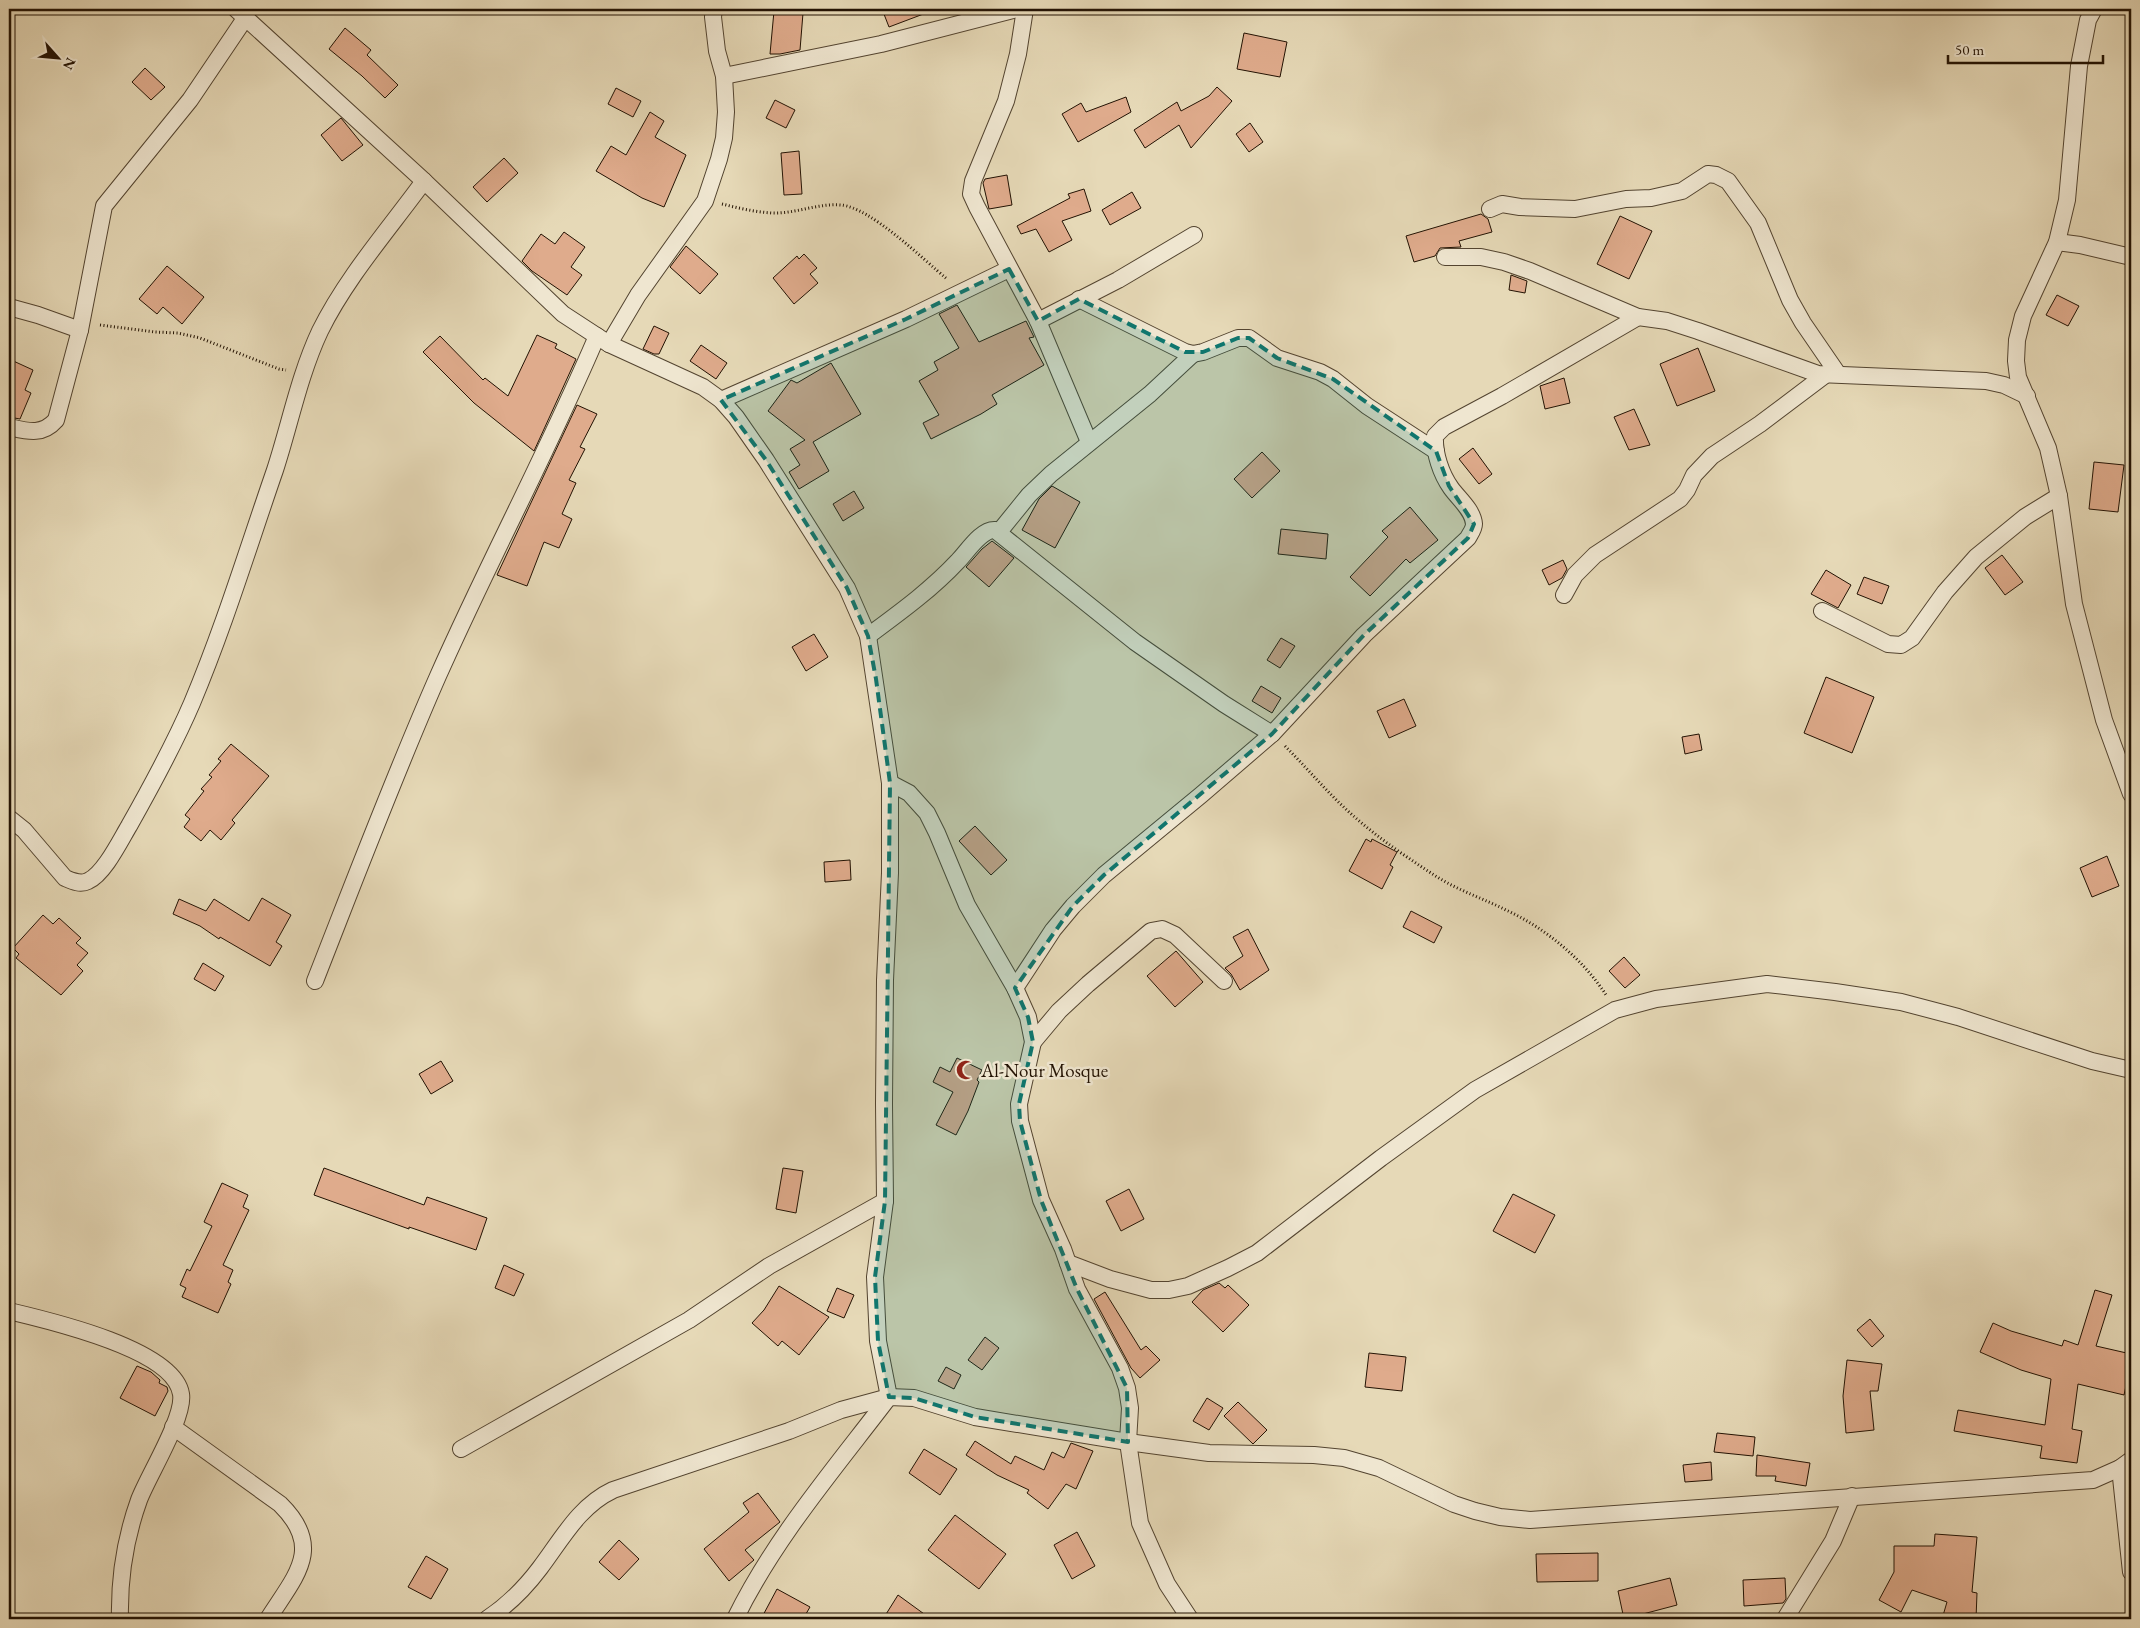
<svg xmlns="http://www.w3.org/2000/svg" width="2140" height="1628" font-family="'EB Garamond',serif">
  <rect width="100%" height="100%" fill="#e6d9b7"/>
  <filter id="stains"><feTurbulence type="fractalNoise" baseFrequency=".004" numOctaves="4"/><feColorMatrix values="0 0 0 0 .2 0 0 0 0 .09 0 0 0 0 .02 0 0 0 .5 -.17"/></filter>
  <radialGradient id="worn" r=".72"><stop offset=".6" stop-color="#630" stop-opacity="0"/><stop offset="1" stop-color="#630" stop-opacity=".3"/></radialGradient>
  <g fill="#dfab8c" stroke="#221203">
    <path d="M882,9H934V10L889,27Z"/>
    <path d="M774,11L803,13L800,50L780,54H770Z"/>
    <path d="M345,28L371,50L367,55L398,85L385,98L362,76L329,49Z"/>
    <path d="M1244,33L1287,42L1280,77L1237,69Z"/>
    <path d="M145,68L165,87L151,100L132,82Z"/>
    <path d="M1217,87L1232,101L1191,148L1179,125L1145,148L1134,130L1177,102L1181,111L1209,96Z"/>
    <path d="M616,88L641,101L633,117L608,104Z"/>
    <path d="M1126,97L1131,112L1078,142L1062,114L1081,103L1086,112Z"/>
    <path d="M775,100L795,110L786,128L766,118Z"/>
    <path d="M650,112L664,121L655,137L686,155L664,207L642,198L596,171L611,146L626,155Z"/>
    <path d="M341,118L363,145L342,161L321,135Z"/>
    <path d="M1250,123L1263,142L1249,152L1236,134Z"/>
    <path d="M799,151L802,194L784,195L781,153Z"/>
    <path d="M504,158L518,173L487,202L473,187Z"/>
    <path d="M1007,175L1012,205L989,209L983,183L985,179Z"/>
    <path d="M1084,189L1091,211L1062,221L1072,240L1049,252L1036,229L1021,234L1017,226L1070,198L1068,194Z"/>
    <path d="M1132,192L1141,208L1110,225L1102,210Z"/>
    <path d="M1481,214L1488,219L1492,232L1459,241L1461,247L1440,248L1435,256L1414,262L1406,236Z"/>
    <path d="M1620,216L1652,231L1629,279L1597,264Z"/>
    <path d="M564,232L585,247L571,267L582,275L567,295L532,271L522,261L541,234L555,244Z"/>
    <path d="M686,246L718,274L700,294L670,267Z"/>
    <path d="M804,254L817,268L810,274L818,283L794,304L773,278L797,256L799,259Z"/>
    <path d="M167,266L204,297L182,324L163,307L157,314L139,299Z"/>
    <path d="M1511,275L1527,281L1525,293L1509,290Z"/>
    <path d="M2057,295L2079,306L2068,326L2046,315Z"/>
    <path d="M957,305L979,342L1026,321L1034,337L1029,338L1044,365L992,395L997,404L981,414L931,439L923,423L939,415L919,381L938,370L934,362L959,348L939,314Z"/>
    <path d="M654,326L669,333L659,354H654L643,349Z"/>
    <path d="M537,335L557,344L555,348L576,359L534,451L474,403L423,352L440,336L483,380L485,378L508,396Z"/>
    <path d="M701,345L727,363L716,379L690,361Z"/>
    <path d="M1698,348L1715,391L1677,406L1660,364Z"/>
    <path d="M9,359L33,370L25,390L31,393L20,419L9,417Z"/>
    <path d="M831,363L861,414L813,442L829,471L799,489L789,472L800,465L790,449L805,440L768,411L791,380L797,383Z"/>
    <path d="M1564,378L1570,403L1545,409L1540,386Z"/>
    <path d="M577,405L597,414L580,447L585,449L569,480L576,483L562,514L572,519L559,548L544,542L527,586L497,575Z"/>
    <path d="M1634,409L1650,445L1629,450L1614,417Z"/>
    <path d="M1473,448L1492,474L1479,484L1459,459Z"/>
    <path d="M1262,452L1280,471L1252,498L1234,479Z"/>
    <path d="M2094,462L2124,465L2118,512L2089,509Z"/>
    <path d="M1052,486L1080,502L1055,548L1022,530L1039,499Z"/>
    <path d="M854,491L864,508L843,521L833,504Z"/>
    <path d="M1410,507L1438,540L1410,563L1406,559L1370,596L1350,577L1388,537L1382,531Z"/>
    <path d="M1281,529L1328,534L1326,559L1278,554Z"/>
    <path d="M992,541L1014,558L989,587L966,567L982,549Z"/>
    <path d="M2002,555L2023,582L2005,595L1985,568Z"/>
    <path d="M1563,560L1567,569L1562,578L1549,585L1542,570Z"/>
    <path d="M1826,570L1851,585L1838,608L1811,594Z"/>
    <path d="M1864,577L1889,586L1882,604L1857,594Z"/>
    <path d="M814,634L828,657L806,671L792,647Z"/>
    <path d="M1281,638L1295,646L1280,668L1267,660Z"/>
    <path d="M1826,677L1874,697L1852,753L1804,733Z"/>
    <path d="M1261,686L1281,698L1272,713L1252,701Z"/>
    <path d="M1404,699L1416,726L1389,738L1377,711Z"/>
    <path d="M1699,734L1702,750L1685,754L1682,737Z"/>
    <path d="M231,744L269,776L232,820L235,823L221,840L210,830L201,841L184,827L190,819L185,815L204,791L201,789L212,777L209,775L221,761L218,759Z"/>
    <path d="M975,826L1007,860L991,875L959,841Z"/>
    <path d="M1366,839L1371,842L1372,839L1397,852L1390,865L1393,867L1382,889L1349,871Z"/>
    <path d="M2107,856L2119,886L2092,897L2080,868Z"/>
    <path d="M850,860L851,880L825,882L824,862Z"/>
    <path d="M262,898L291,915L276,942L282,946L270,966L220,937L219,939L200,926L173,914L179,899L206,911L214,899L249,921Z"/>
    <path d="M1411,911L1442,927L1434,943L1403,927Z"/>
    <path d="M43,915L53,924L59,918L81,938L76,943L88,953L77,965L83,971L61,995L16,958L19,954L13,948Z"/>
    <path d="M1248,929L1269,970L1240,990L1231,974L1225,968L1243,956L1233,937Z"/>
    <path d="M1176,951L1203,982L1175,1007L1147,976Z"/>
    <path d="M1624,957L1640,975L1625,988L1609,971Z"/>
    <path d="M203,963L224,976L215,991L194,979Z"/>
    <path d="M957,1058L982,1070L977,1080L979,1082L968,1111L956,1135L936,1125L953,1092L933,1082L940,1067L950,1072Z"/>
    <path d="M441,1061L453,1081L431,1094L419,1074Z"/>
    <path d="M324,1168L424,1205L427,1197L487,1218L476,1250L409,1227V1229L314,1195Z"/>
    <path d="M783,1168L803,1171L796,1213L776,1209Z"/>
    <path d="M222,1183L248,1195L243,1207L249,1210L223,1265L233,1270L228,1282L231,1284L218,1313L182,1297L186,1288L180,1285L187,1269L190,1271L212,1226L204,1222Z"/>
    <path d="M1129,1189L1144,1219L1121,1231L1106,1201Z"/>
    <path d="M1513,1194L1555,1215L1535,1253L1493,1231Z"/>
    <path d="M504,1265L524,1274L514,1296L495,1288Z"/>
    <path d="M1219,1283L1225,1288L1228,1285L1249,1305L1223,1332L1192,1302L1203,1290Z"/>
    <path d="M779,1286L829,1317L799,1355L782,1341L778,1346L752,1323L764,1310Z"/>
    <path d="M837,1288L854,1295L844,1318L827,1311Z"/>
    <path d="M2095,1290L2112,1295L2096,1346L2131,1354V1363L2124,1395L2078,1384L2072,1429L2082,1431L2077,1463L2040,1458L2042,1446L1954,1431L1958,1410L2045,1425L2051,1379L2021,1370L1980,1352L1993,1323L2011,1331L2062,1346L2064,1340L2078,1345Z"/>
    <path d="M1105,1292L1141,1350L1146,1346L1160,1360L1140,1378L1131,1368L1094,1299Z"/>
    <path d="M1870,1319L1884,1336L1872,1347L1857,1330Z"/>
    <path d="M985,1337L999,1348L982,1370L968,1360Z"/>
    <path d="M1369,1353L1406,1357L1402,1391L1365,1387Z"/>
    <path d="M1847,1360L1882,1364L1878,1391H1870L1874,1430L1846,1433L1843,1396Z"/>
    <path d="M137,1366L151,1372L160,1380L159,1383L167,1387L168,1391L155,1416L120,1398Z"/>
    <path d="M946,1367L961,1375L954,1389L938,1381Z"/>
    <path d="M1207,1398L1223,1408L1209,1430L1193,1421Z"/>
    <path d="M1238,1402L1267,1430L1253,1444L1224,1416Z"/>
    <path d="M1717,1433L1755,1437L1753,1456L1714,1452Z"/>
    <path d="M975,1441L1011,1464L1015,1456L1044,1470L1052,1452L1064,1458L1071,1443L1093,1451L1076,1489L1066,1484L1048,1509L1027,1493L1029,1490L997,1475L966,1455Z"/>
    <path d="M924,1449L957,1469L940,1495L909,1473Z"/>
    <path d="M1757,1455L1810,1463L1806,1486L1775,1481L1776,1476H1756Z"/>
    <path d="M1711,1462L1712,1480L1685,1482L1683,1465Z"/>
    <path d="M758,1493L780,1522L745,1550L754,1560L729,1581L704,1549L749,1512L743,1503Z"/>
    <path d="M955,1515L1006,1554L979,1589L928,1550Z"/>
    <path d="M1077,1532L1095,1566L1072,1579L1054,1545Z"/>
    <path d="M1935,1534L1977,1537L1972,1592L1977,1593L1976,1619H1942L1947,1602L1912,1590L1901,1612L1879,1600L1894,1572V1546H1934Z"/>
    <path d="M619,1540L639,1559L619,1580L599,1562Z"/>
    <path d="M1598,1553V1581L1537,1582L1536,1554Z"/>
    <path d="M426,1556L448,1569L431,1599L408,1587Z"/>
    <path d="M1670,1578L1677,1605L1624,1619L1618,1591Z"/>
    <path d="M1785,1578L1786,1599L1783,1603L1744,1606L1743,1580Z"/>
    <path d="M777,1589L810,1607L803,1619H761Z"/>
    <path d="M898,1595L931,1619H883Z"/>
  </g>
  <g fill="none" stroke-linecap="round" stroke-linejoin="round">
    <defs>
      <g id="street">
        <path d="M236,9L424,181L563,314L609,344L703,387L721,400L736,417L766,460L847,588L868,636L890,783V873L885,980L884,1104L885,1201L875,1277L878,1341L889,1397C835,1468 774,1539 735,1619"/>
        <path d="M1025,9L1018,54L1006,101L973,181L971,194L977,207L1038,321L1089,442"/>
        <path d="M2094,9L2088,20L2079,66L2067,200L2057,242L2023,316L2017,340L2016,361L2018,377L2048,448L2059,496L2074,604L2104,720L2131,794"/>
        <path d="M724,76L881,44L1017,9"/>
        <path d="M1490,209L1502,204L1520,207L1575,209L1626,199L1651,198L1682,191L1708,174L1716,175L1728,181L1758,223L1790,300L1803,323L1838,374"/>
        <path d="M2057,242L2080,245L2131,257"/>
        <path d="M1445,257H1481L1504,262L1530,271L1638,317L1667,321L1698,331L1818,374L1986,381L2004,385L2027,396"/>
        <path d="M1079,299L1185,352L1193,354L1203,352L1238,338H1249L1277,358L1320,372L1333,379L1367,406L1436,451"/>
        <path d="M9,307L38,315L80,330"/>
        <path d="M1038,321L1118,280L1194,235"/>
        <path d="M609,344L638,295L705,201L719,159L724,138L726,112L724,76L717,51L713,17L714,9"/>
        <path d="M721,400L906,319L1009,269"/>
        <path d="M9,427C27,431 42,436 56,420L80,330L104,206L190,100L246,17"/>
        <path d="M999,532L1029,495L1051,474L1150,394L1193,354"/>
        <path d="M1564,595L1575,575L1595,555L1680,499L1687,490L1694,475L1712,456L1760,424L1825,375"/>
        <path d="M1822,611L1888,644L1901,645L1912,638L1945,592L1976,557L2025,517L2059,496"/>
        <path d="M868,636C899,613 931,590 958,561C967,552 981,529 995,530L1135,642L1224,704L1272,734"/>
        <path d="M890,783L909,793L927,813L937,833L967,905L1015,988L1028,1017L1033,1042L1019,1104L1020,1121L1041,1200L1063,1249L1077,1289L1120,1368L1127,1388L1130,1408L1128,1442L1140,1523L1167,1584L1190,1619"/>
        <path d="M9,818L24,830L65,878C72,881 80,885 88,881C104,874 120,841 129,826C151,787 174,745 192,703C224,627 248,548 275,470C290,424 299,376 320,331C346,278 389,229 424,181"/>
        <path d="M315,981C355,879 394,776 438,676C489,561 548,451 597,336"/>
        <path d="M1015,988L1053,930L1073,906L1104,875L1201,795L1272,734L1364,635L1468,538C1470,534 1474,529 1474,524C1473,510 1458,498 1451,488C1441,474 1434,453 1435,436L1444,427L1502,396L1638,317"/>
        <path d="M1033,1042L1059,1011L1088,984L1151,931L1162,929L1175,935L1224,981"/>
        <path d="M1068,1263L1110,1279L1151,1290H1169L1188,1286L1228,1268L1257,1253L1381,1158L1475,1090L1615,1010L1656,999L1767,984L1835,992L1901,1002L1958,1017L2092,1061L2131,1070"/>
        <path d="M9,1311C47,1320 174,1349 181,1394C185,1417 148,1476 139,1500C125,1539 119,1578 120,1619"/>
        <path d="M173,1427L280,1504C325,1548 295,1576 268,1619"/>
        <path d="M461,1449L689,1320L769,1266L885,1201"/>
        <path d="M2120,1468L2131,1572"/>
        <path d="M487,1619C508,1605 525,1588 540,1568C562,1539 579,1506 613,1490L789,1431L841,1410L889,1397L914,1398L975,1417L1128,1442L1209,1453L1314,1455L1344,1458L1379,1468L1454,1504L1475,1511L1500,1517L1530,1520L2093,1480L2120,1468L2131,1460"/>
        <path d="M1785,1619L1833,1541L1852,1496"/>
      </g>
    </defs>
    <use href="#street" stroke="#534430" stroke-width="18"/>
    <g stroke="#221203" stroke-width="3" stroke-dasharray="1 2.5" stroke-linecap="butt">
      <path d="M722,204C738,208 755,212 772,213C795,214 818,203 841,205C870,207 924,260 947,279"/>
      <path d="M100,325L155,332L178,333L200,338L279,369L286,370"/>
      <path d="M1285,746C1309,770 1331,797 1357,819C1381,840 1408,858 1434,875C1457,890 1482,898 1506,910C1545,928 1583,959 1606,995"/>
    </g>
    <use href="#street" stroke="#efe6d0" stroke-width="16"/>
  </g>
  <path fill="#0f766e" fill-opacity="0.2" stroke="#0f766e" stroke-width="4" stroke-dasharray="10 6" stroke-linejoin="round" d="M1009,269L1038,321L1079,299L1185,352H1203L1238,338H1249L1277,358L1333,379L1436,451L1449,486L1474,524L1468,538L1364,635L1272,734L1104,875L1073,906L1015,988L1028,1017L1033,1042L1019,1104L1020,1121L1041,1200L1077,1289L1127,1388L1128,1442L975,1417L914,1398L889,1397L878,1341L875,1277L885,1201L890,783L876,679L868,636L847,588L766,460L721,400L906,319Z"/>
  <defs>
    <symbol id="mosque-bare" viewBox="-9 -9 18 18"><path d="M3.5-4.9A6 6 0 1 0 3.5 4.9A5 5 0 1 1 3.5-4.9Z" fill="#8f2418" stroke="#efe6d0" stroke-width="2.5" paint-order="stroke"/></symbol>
  </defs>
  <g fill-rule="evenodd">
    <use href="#mosque-bare" x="952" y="1056" width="28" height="28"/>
  </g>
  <g text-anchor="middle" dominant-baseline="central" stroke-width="5" stroke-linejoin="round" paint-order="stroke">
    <g font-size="19" fill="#221203" stroke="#efe6d0" text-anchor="start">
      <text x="981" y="1070">Al-Nour Mosque</text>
    </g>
  </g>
  <rect width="2140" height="1628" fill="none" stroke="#e6d9b7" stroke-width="30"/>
  <rect x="10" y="10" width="2120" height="1608" fill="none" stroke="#221203" stroke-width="2.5"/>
  <rect x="15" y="15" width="2110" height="1598" fill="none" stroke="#221203"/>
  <g transform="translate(58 58) rotate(117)" stroke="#efe6d0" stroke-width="4" paint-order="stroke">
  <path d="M0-4L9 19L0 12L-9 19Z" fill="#221203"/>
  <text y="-8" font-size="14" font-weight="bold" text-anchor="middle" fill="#221203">N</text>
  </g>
  <path d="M1948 55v8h155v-8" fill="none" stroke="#221203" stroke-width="2.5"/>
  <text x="1955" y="55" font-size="15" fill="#221203" stroke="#efe6d0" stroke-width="4" paint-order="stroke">50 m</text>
  <rect width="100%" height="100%" filter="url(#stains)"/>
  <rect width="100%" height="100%" fill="url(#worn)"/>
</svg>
